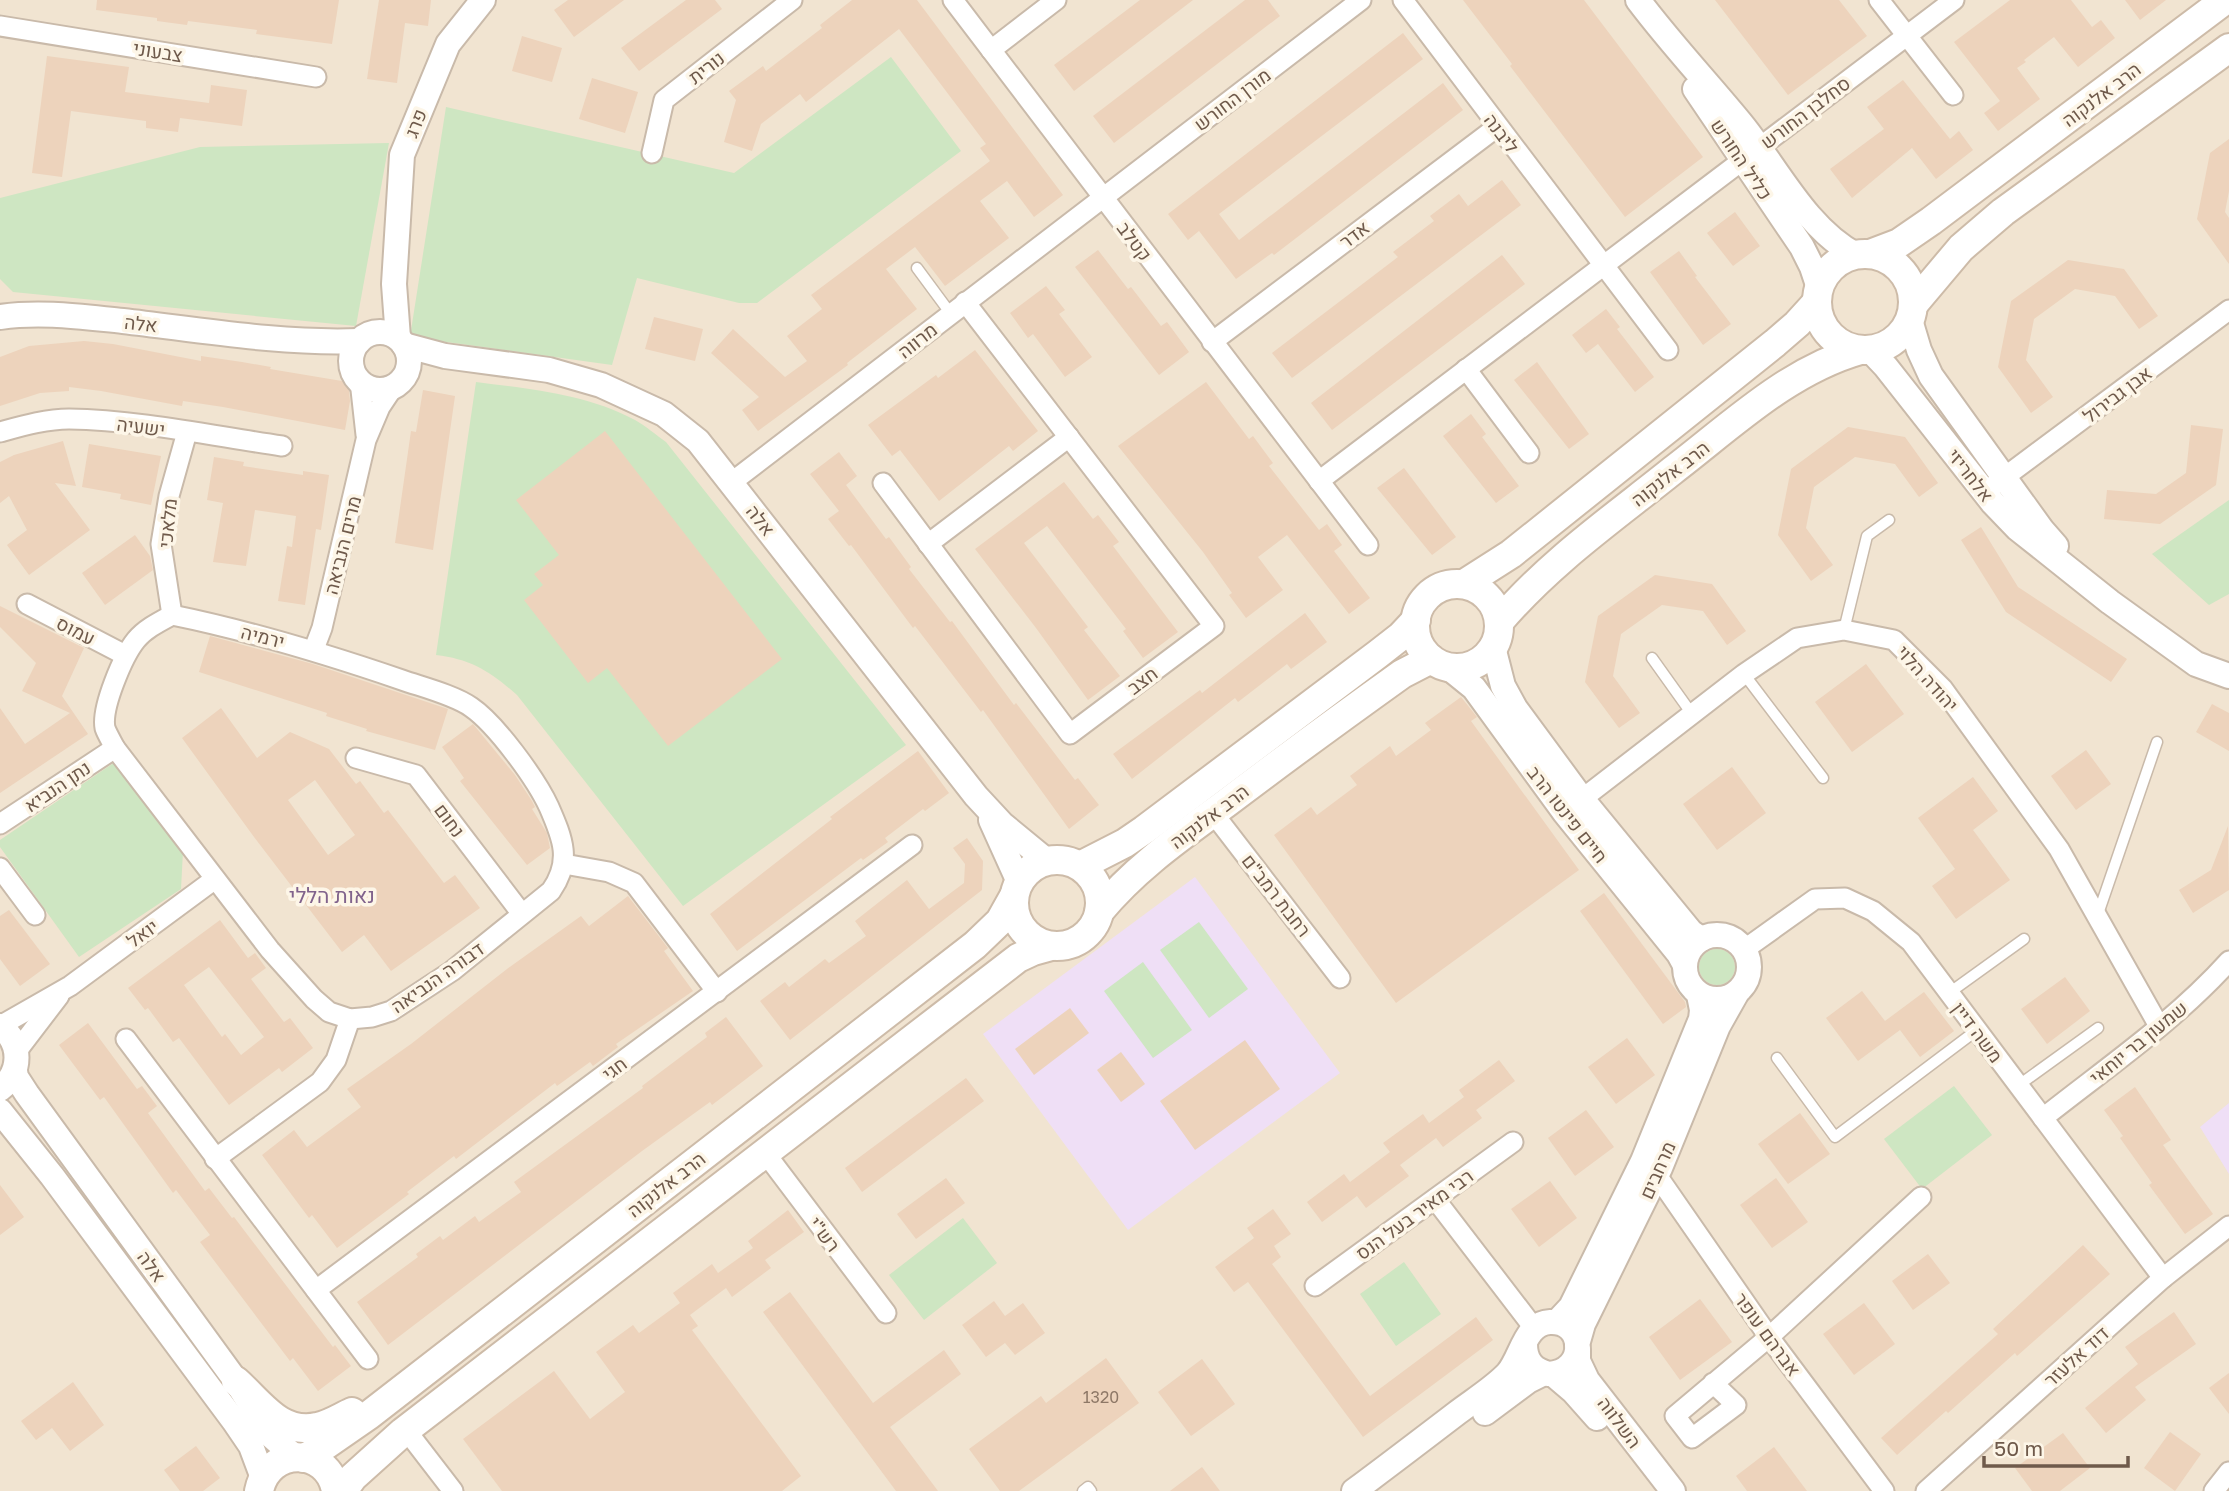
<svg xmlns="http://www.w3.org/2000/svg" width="2229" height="1491" font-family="'Golos Text',Heebo,sans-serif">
  <rect width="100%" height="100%" fill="#faf2e2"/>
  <rect fill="#f1e4d1" x="0" y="0" width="2229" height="1491"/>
  <g fill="#efdff6">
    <path d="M1195,877L1340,1073L1128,1230L983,1034Z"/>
    <path d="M2229,1103V1174L2200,1127Z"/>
  </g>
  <g fill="#cee6c2">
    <path d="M891,57L961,151L757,303H739L637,278L612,365L410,337L446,107L734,173Z"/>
    <path d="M389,143L356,326L13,292L0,279V198L200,147Z"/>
    <path d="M476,382C530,389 586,394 635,420C646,426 656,435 666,442L906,745L683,906L517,695C491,672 471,659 436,655Z"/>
    <path d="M2229,500V594L2209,605L2152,554Z"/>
    <path d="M118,760L183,851L181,889L79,957L0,847V840Z"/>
    <path d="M1199,922L1248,989L1209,1018L1160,950Z"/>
    <circle cx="1717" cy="967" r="18"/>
    <path d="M1143,962L1192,1030L1153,1058L1104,991Z"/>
    <path d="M1954,1086L1992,1135L1922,1189L1884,1139Z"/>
    <path d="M963,1218L997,1263L924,1320L889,1275Z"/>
    <path d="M1404,1262L1441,1314L1396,1346L1360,1294Z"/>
  </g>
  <g fill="#edd3bc" fill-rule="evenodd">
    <path d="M97,0H339L332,44L256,34L257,30L188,21L187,25L157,21V18L96,10Z"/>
    <path d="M379,0H431L428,26L405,23L397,83L367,79Z"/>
    <path d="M568,0H624L574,37L554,10Z"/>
    <path d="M686,0H715L722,9L639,71L621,48Z"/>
    <path d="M852,0H917L1063,195L1034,217L1007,181L980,201L1009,238L945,286L915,247L886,269L917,309L847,363L848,365L758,431L742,410L759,397L711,353L733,329L785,377L807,361L787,336L822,309L811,295L990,161L980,148L986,144L899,29L806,102L800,94L761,124L752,151L724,142L736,100L729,91L763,66L766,71L822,28L820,25Z"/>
    <path d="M1140,0H1193L1074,91L1054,65Z"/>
    <path d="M1245,0H1268L1280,16L1114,143L1093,116Z"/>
    <path d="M1463,0H1584L1703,157L1625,217L1510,66L1512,64Z"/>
    <path d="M1715,0H1839L1867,36L1788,95Z"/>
    <path d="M2010,0H2071L2092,27L2101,20L2115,38L2078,67L2054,37L2024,60L2026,62L2017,68L2040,99L1998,131L1984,113L2000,101L1954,42Z"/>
    <path d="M2125,0H2166L2140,20Z"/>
    <path d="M1403,33L1423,59L1219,214L1239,240L1443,83L1463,110L1274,255L1272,253L1236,279L1199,231L1188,240L1168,214Z"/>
    <path d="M522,36L562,48L552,82L512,71Z"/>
    <path d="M47,56L129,67L125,92L209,103L211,85L247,90L242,126L180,118L178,132L146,128V121L71,111L62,177L32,173Z"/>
    <path d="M592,78L638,92L625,133L579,119Z"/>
    <path d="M1903,80L1950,139L1959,131L1973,150L1936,179L1912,148L1852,198L1830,169L1884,129L1867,107Z"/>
    <path d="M2229,139V191L2225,212L2229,218V264L2197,219L2210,153Z"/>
    <path d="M1502,180L1521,205L1292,378L1272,353L1398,257L1393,252L1434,221L1430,216L1459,194L1468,206Z"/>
    <path d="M1735,212L1760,246L1733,266L1707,233Z"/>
    <path d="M1098,250L1128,289L1131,287L1161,326L1167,322L1189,352L1159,375L1075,267Z"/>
    <path d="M1679,251L1697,276L1695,277L1731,324L1703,345L1650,272Z"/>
    <path d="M1502,255L1525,284L1332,430L1311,403Z"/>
    <path d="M2068,260L2124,269L2158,316L2139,329L2115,296L2075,289L2034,319L2026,360L2053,397L2031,413L1998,367L2011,301Z"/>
    <path d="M1046,286L1065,310L1059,314L1092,357L1065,377L1033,334L1028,338L1010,313Z"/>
    <path d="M1606,309L1620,327L1617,329L1654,377L1635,392L1598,344L1586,353L1572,335Z"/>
    <path d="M654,317L703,329L695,361L645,349Z"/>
    <path d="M84,341L113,344L201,361V356L242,362L271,367L270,369L348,382L350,401L345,430L223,407L183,401L182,406L101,391L69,387V391L40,393L0,406V357L29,346Z"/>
    <path d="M975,350L1038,431L1013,451L1009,446L939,501L900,450L892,456L868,425L936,375L938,378Z"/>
    <path d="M1537,362L1589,434L1569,449L1514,380Z"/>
    <path d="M1206,382L1249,439L1253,436L1273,463L1269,466L1319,530L1327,524L1342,545L1334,551L1370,598L1349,614L1287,535L1258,557L1283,590L1246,618L1229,595L1232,593L1203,552L1118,446Z"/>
    <path d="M423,390L455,396L433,550L395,543L411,431L416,432Z"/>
    <path d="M1471,414L1486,434L1482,437L1519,486L1496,503L1443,436Z"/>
    <path d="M2191,425L2223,429L2216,485L2160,524L2104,519L2107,490L2156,494L2186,473Z"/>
    <path d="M1848,427L1905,437L1938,483L1919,497L1895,464L1855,457L1814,487L1806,528L1833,565L1811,581L1778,535L1791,469Z"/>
    <path d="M605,431L782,659L668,746L607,668L588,683L524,600L543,585L534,574L559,555L516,500Z"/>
    <path d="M63,441L76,486L55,483L90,530L29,575L7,545L27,530L9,496L0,503V462L14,455Z"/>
    <path d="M89,444L161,456L151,505L120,499L121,494L82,487Z"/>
    <path d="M839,452L857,476L846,485L886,539L889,537L911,567L909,569L950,622L952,621L1014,705L1016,703L1075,780L1078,778L1099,805L1069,829L983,710L981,712L915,626L913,628L851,545L849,546L828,519L839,511L810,474Z"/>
    <path d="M214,457L244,462L243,466L303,475V471L329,475L321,530L316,529L305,605L278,601L287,546L292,547L296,516L255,510L246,566L213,562L223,503L207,500Z"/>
    <path d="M1404,468L1456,537L1432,555L1377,488Z"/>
    <path d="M1064,482L1093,519L1098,515L1119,542L1113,546L1178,632L1143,658L1123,631L1126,629L1047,526L1024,543L1088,627L1084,630L1120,676L1088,700L1036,628L975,549Z"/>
    <path d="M1981,527L2018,587L2127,659L2111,682L2006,612L1961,540Z"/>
    <path d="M135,535L150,556L153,570L105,605L82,573Z"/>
    <path d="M1655,575L1712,584L1746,631L1727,645L1703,611L1662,605L1621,634L1613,676L1640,713L1619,728L1585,682L1598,616Z"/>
    <path d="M0,606L84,648L62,696L88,734L0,793V708L25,744L70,713L22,691L36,663L0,627Z"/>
    <path d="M1305,613L1327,642L1291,669L1287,664L1238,702L1235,698L1132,779L1113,754L1200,690L1202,693Z"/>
    <path d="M210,636L313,664L448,709L435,750L366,731L367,729L326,716L327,713L199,672Z"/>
    <path d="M1866,664L1904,714L1852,752L1815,702Z"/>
    <path d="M1461,697L1477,717L1471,721L1579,870L1396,1003L1274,835L1311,807L1317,815L1357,785L1350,776L1390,746L1396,756L1431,730L1425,723Z"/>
    <path d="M2212,704L2229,713V751L2196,732Z"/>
    <path d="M221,708L257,758L290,732L329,749L356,784L360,781L384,813L388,810L444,883L455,875L480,908L391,971L364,935L342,952L254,837L182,738ZM315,780L355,835L328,855L288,800Z"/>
    <path d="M473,724L515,775L532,801L535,807L532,809L547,833L550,848L527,865L460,781L464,778L442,747Z"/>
    <path d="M2086,750L2111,784L2076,810L2051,776Z"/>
    <path d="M918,751L949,793L925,811L923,809L885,838L888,842L863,860L861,858L737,951L710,914L832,819L830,817Z"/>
    <path d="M1732,767L1766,813L1717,850L1683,804Z"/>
    <path d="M1973,777L1998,811L1973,830L2010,880L1956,919L1932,886L1955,869L1918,818Z"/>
    <path d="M2228,826L2229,890L2193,913L2179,890L2211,870Z"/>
    <path d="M967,838L983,861L982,890L790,1040L760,1001L785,982L789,987L825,959L829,963L866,936L855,921L907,880L929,909L964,883L965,864L953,848Z"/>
    <path d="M1604,893L1685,1002L1686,1007L1663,1024L1580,911Z"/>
    <path d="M628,896L668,948L664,951L693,991L616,1044L618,1047L593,1066L590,1062L557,1086L555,1083L456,1159L454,1156L407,1192L409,1194L337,1248L312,1215L309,1218L262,1155L294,1130L307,1147L361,1107L347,1089L411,1044L507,969L581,916L589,926Z"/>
    <path d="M9,910L50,964L20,986L0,959V916Z"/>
    <path d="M220,920L248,958L255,953L266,968L251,979L284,1022L290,1018L313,1048L282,1072L279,1068L229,1105L179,1038L173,1042L148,1008L145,1010L128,988ZM209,967L264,1037L241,1055L225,1034L222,1037L184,985Z"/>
    <path d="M2065,977L2090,1011L2047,1044L2021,1009Z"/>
    <path d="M1862,991L1885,1021L1924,992L1954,1031L1920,1057L1900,1030L1858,1061L1826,1018Z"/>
    <path d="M1070,1008L1089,1033L1034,1075L1015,1049Z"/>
    <path d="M726,1017L763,1066L712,1105L710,1102L642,1151L388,1345L357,1302L418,1257L416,1254L440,1236L443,1240L475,1216L479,1222L521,1192L514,1182L643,1088L642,1086L707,1037L705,1033Z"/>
    <path d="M88,1023L137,1089L142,1086L157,1106L148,1113L205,1191L209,1188L232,1218L234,1217L333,1347L335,1345L351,1366L318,1391L293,1358L290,1361L200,1242L210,1235L176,1190L173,1193L104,1097L100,1100L59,1045Z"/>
    <path d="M1627,1038L1655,1075L1616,1104L1588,1067Z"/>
    <path d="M1245,1040L1280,1089L1195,1150L1160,1101Z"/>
    <path d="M1121,1052L1145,1084L1121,1102L1097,1070Z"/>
    <path d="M1499,1060L1515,1081L1476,1110L1482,1118L1443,1147L1436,1138L1400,1165L1409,1176L1366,1208L1357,1196L1322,1222L1307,1202L1344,1174L1350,1182L1390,1152L1383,1143L1423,1114L1429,1123L1464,1097L1459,1090Z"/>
    <path d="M966,1078L984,1101L862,1192L845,1168Z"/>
    <path d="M2135,1087L2171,1140L2163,1145L2213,1214L2185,1234L2149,1185L2152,1183L2120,1138L2123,1136L2104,1110Z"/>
    <path d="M1586,1110L1614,1147L1575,1176L1548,1138Z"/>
    <path d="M1800,1113L1830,1154L1788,1184L1758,1144Z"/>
    <path d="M946,1178L965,1203L916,1239L897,1214Z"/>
    <path d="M1776,1178L1808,1222L1772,1248L1740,1205Z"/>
    <path d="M1550,1181L1577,1218L1539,1247L1511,1209Z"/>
    <path d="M0,1185L24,1217L0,1235Z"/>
    <path d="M1273,1209L1291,1234L1274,1246L1281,1257L1272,1264L1370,1396L1476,1317L1493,1340L1363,1437L1248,1282L1234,1292L1215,1267L1254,1238L1247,1228Z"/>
    <path d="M788,1210L804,1232L765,1260L771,1268L732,1297L726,1288L690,1315L698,1326L692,1330L801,1476L782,1491H502L463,1439L554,1371L590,1419L625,1392L596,1352L633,1325L639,1333L680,1303L673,1293L712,1264L718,1273L753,1248L748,1241Z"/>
    <path d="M2083,1245L2110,1274L2017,1356L2015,1353L1948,1413L1946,1411L1897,1455L1881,1438L1998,1334L1993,1329Z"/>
    <path d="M1928,1254L1950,1283L1913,1310L1892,1281Z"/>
    <path d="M790,1292L873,1403L944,1350L961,1374L890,1427L938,1491H896L763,1312Z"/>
    <path d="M1700,1299L1732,1342L1680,1380L1649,1337Z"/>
    <path d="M994,1301L1005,1316L1023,1303L1045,1333L1015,1355L1005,1343L986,1357L962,1325Z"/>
    <path d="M1864,1303L1895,1344L1854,1375L1823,1334Z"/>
    <path d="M2174,1312L2196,1344L2135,1387L2146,1400L2106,1433L2085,1408L2138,1364L2125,1347Z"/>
    <path d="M1106,1358L1139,1403L1019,1491H1000L969,1449L1041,1396L1046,1403Z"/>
    <path d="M1202,1359L1235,1404L1191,1436L1158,1392Z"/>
    <path d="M2229,1373V1414L2209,1388Z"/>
    <path d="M73,1382L104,1425L70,1451L52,1428L36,1440L21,1421Z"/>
    <path d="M2170,1432L2201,1454L2175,1491L2144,1468Z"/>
    <path d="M2063,1433L2090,1468L2060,1491H2032L2015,1468Z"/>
    <path d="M196,1446L220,1478L203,1491H180L164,1470Z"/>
    <path d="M1774,1447L1807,1491H1747L1736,1476Z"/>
    <path d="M1202,1467L1220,1491H1170Z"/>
  </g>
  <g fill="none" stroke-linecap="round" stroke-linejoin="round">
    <defs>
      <g id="service">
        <path d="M917,268L951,314"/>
        <path d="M1844,630L1867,536L1889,520"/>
        <path d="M1652,658L1692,714"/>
        <path d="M1744,674L1823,778"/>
        <path d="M2098,914L2157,742"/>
        <path d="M1949,993L2024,939"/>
        <path d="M1777,1058L1835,1137L1977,1030"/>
        <path d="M2019,1085L2098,1028"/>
        <path d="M1083,1491L1088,1487L1091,1491"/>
      </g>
      <g id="minor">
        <path d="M953,0L1368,545"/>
        <path d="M1403,0L1668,350"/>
        <path d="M1879,0L1953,95"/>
        <path d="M0,26L316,77"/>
        <path d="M991,50L1056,0"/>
        <path d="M652,153L664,100L792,0"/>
        <path d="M1212,342L1497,127"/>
        <path d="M1466,369L1529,453"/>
        <path d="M360,381L366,435"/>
        <path d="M0,432C22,426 46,419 69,419C139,420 213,436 282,446"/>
        <path d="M1319,481L1954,0"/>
        <path d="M732,482L1361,0"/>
        <path d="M883,483L1070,734L1214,626L965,302"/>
        <path d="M1994,485L2229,310"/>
        <path d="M928,544L1069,437"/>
        <path d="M27,604L125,655"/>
        <path d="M172,615C251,631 326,654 402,680C422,687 454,695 471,707C496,724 536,779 549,807C563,839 572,861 551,891L452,971L391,1011L372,1017L350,1019L329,1012L314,999L270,950L115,748C112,742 107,734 105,728C101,708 123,656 136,640C145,629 159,622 172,615Z"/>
        <path d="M172,615L161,544L169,496L187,432"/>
        <path d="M314,649L322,628L366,440L380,407L394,386"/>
        <path d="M356,758L416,775L522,914"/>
        <path d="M1582,799L1744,674L1797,638L1844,630L1894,640L1943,689L2059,849L2159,1026"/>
        <path d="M1213,813L1340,978"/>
        <path d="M0,824L115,748"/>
        <path d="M564,864L609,872L634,883L717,992"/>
        <path d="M0,868L35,915"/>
        <path d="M1745,949L1815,899L1845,898L1873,911L1911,942L2163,1278"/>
        <path d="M0,1026L70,986L215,879"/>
        <path d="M126,1039L368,1359"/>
        <path d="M17,1051L59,996"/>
        <path d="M2043,1118C2106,1068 2175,1021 2229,961"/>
        <path d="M766,1154L886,1313"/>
        <path d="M215,1159L320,1082L336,1060L350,1019"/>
        <path d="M1656,1174L1769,1337L1884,1491"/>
        <path d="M1435,1199L1534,1328"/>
        <path d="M1315,1286L1513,1142"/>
        <path d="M316,1290L912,845"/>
        <path d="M1713,1383L1736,1405L1692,1438L1675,1416L1769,1337L1921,1197"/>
        <path d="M406,1430L453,1491"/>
        <path d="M1926,1491L2163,1278L2229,1226"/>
        <path d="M2214,1491L2229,1472"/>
      </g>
      <g id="tertiary">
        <path d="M1638,0C1671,44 1709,84 1744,127C1778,170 1807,229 1856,255"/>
        <path d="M1695,89L1802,247L1812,267L1819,288"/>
        <path d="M0,317C42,311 82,317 123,321C201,330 281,344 359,341"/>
        <path d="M1910,320L1919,350L1931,376L2042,530L2056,546"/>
        <circle cx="380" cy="361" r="29"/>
        <path d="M398,338L394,284L402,155L448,44L483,0"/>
        <path d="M404,345L445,356L549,370L601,385L664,414L698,441L976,796L1002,824L1047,861"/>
        <path d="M1870,350L1886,367L1993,503L2017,528L2110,602L2196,664L2229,676"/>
        <path d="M1493,647L1503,686L1515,708L1582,799L1691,932L1701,939"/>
        <path d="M1448,667L1474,688L1565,813L1679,954L1685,965"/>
        <path d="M991,820L1019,882"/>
        <circle cx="1717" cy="967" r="32"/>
        <path d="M0,1026C22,1043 22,1072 0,1089"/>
        <path d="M15,1071L16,1077L27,1094L236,1381L268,1433L295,1457"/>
        <path d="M0,1111L52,1176L234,1421L251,1446L263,1478"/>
        <path d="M1557,1322L1571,1307L1643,1161L1701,1019L1702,1010L1699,995"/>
        <path d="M1577,1345L1583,1324L1660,1168L1718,1026L1736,994"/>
        <path d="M1578,1349V1361L1587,1380L1673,1491"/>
        <path d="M1553,1374L1573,1391L1597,1418"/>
        <path d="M1485,1413L1528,1381L1544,1373"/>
        <path d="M1354,1491C1389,1465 1423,1439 1457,1413C1474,1400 1494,1388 1508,1373C1522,1356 1525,1323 1550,1322C1585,1320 1588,1371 1549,1374C1533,1370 1525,1361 1525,1344"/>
      </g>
      <g id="secondary">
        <circle cx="1865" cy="302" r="48"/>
        <path d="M1870,254L1899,243L1931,221L2225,0"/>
        <path d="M1913,305L1961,248L2003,212L2229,48"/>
        <path d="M1464,584L1511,554L1775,343L1797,324L1817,302"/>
        <circle cx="1457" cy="626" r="42"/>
        <path d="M1499,622C1549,563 1612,519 1672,471C1731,426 1787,371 1860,350"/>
        <circle cx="1057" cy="903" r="43"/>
        <path d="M1080,866L1125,843L1144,830L1378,654L1401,636L1416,620"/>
        <path d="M1099,912C1134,869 1180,837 1225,804C1283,760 1342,717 1402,674L1431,659"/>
        <path d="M236,1381C261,1403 280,1435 317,1427C329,1425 341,1417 352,1412"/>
        <path d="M304,1458L317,1451L369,1415L975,945L1000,921L1014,896"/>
        <path d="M259,1491C268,1446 328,1446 336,1491"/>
        <path d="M343,1491L353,1477L403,1432L940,1018L1018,958L1033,951L1051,946"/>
      </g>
    </defs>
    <use href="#service" stroke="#c9baaa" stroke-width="13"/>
    <use href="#minor" stroke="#c9baaa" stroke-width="23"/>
    <use href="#tertiary" stroke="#c9baaa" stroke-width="28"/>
    <use href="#secondary" stroke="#cdbba8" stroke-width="32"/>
    <use href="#service" stroke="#fff" stroke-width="10"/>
    <use href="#minor" stroke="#fff" stroke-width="19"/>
    <use href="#tertiary" stroke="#fff" stroke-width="24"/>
    <use href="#secondary" stroke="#fff" stroke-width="28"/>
  </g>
  <g text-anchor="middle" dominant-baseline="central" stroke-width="7" stroke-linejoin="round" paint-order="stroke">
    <g font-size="16" fill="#8e7867">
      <text x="1101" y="1397">1320</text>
    </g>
    <g font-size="19" fill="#6f5a4b" stroke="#fdf6e8">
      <text transform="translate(158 51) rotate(9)">צבעוני</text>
      <text transform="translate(706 67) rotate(-38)">נורית</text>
      <text transform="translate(2101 94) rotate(-37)">הרב אלנקוה</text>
      <text transform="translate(1232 99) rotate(-37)">מורן החורש</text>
      <text transform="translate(1805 112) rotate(-37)">סחלבן החורש</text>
      <text transform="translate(415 123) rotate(-68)">פרג</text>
      <text transform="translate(1502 133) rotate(53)">ליבנה</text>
      <text transform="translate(1742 159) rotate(56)">כליל החורש</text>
      <text transform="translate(1354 234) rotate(-37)">אדר</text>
      <text transform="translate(1135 241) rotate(53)">קטלב</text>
      <text transform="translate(141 323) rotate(6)">אלה</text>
      <text transform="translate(917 340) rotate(-38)">מרווה</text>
      <text transform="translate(2117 394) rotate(-37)">אבן גבירול</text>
      <text transform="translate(141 426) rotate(7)">ישעיה</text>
      <text transform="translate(1670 473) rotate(-38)">הרב אלנקוה</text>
      <text transform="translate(1971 475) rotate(52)">אלחריזי</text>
      <text transform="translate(761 520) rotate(52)">אלה</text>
      <text transform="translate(167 523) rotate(-84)">מלאכי</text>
      <text transform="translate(342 545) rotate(-76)">מרים הנביאה</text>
      <text transform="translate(76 630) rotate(27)">עמוס</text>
      <text transform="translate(263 636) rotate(14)">ירמיה</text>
      <text transform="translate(1928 678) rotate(48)">יהודה הלוי</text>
      <text transform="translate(1142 680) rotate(-37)">חצב</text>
      <text transform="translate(57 786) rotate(-34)">נתן הנביא</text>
      <text transform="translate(1568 814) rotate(52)">חיים פינטו הרב</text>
      <text transform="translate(1209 816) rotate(-37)">הרב אלנקוה</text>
      <text transform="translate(450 820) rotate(53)">נחום</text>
      <text transform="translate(1277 895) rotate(52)">רחבת רמב"ם</text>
      <text transform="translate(142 933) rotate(-36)">יואל</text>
      <text transform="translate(437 977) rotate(-35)">דבורה הנביאה</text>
      <text transform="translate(1978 1032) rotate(53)">משה דיין</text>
      <text transform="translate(2138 1042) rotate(-39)">שמעון בר יוחאי</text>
      <text transform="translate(614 1068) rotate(-37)">חגי</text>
      <text transform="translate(1657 1170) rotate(-66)">מרחבים</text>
      <text transform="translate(666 1184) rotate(-38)">הרב אלנקוה</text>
      <text transform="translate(1414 1214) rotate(-36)">רבי מאיר בעל הנס</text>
      <text transform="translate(825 1234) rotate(53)">רש"י</text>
      <text transform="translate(152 1266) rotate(54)">אלה</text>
      <text transform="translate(1768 1334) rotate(54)">אברהם עופר</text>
      <text transform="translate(2076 1356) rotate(-42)">דוד אלעזר</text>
      <text transform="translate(1620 1422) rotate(53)">השלווה</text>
    </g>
    <g font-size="21" fill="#81638c" stroke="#fdf6e8">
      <text x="332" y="895">נאות הללי</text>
    </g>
  </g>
  <path d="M1984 1456v10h144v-10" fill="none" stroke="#6f5a4b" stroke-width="3.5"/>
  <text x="1994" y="1456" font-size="21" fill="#6f5a4b" stroke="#fdf6e8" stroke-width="5" paint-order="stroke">50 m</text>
</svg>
